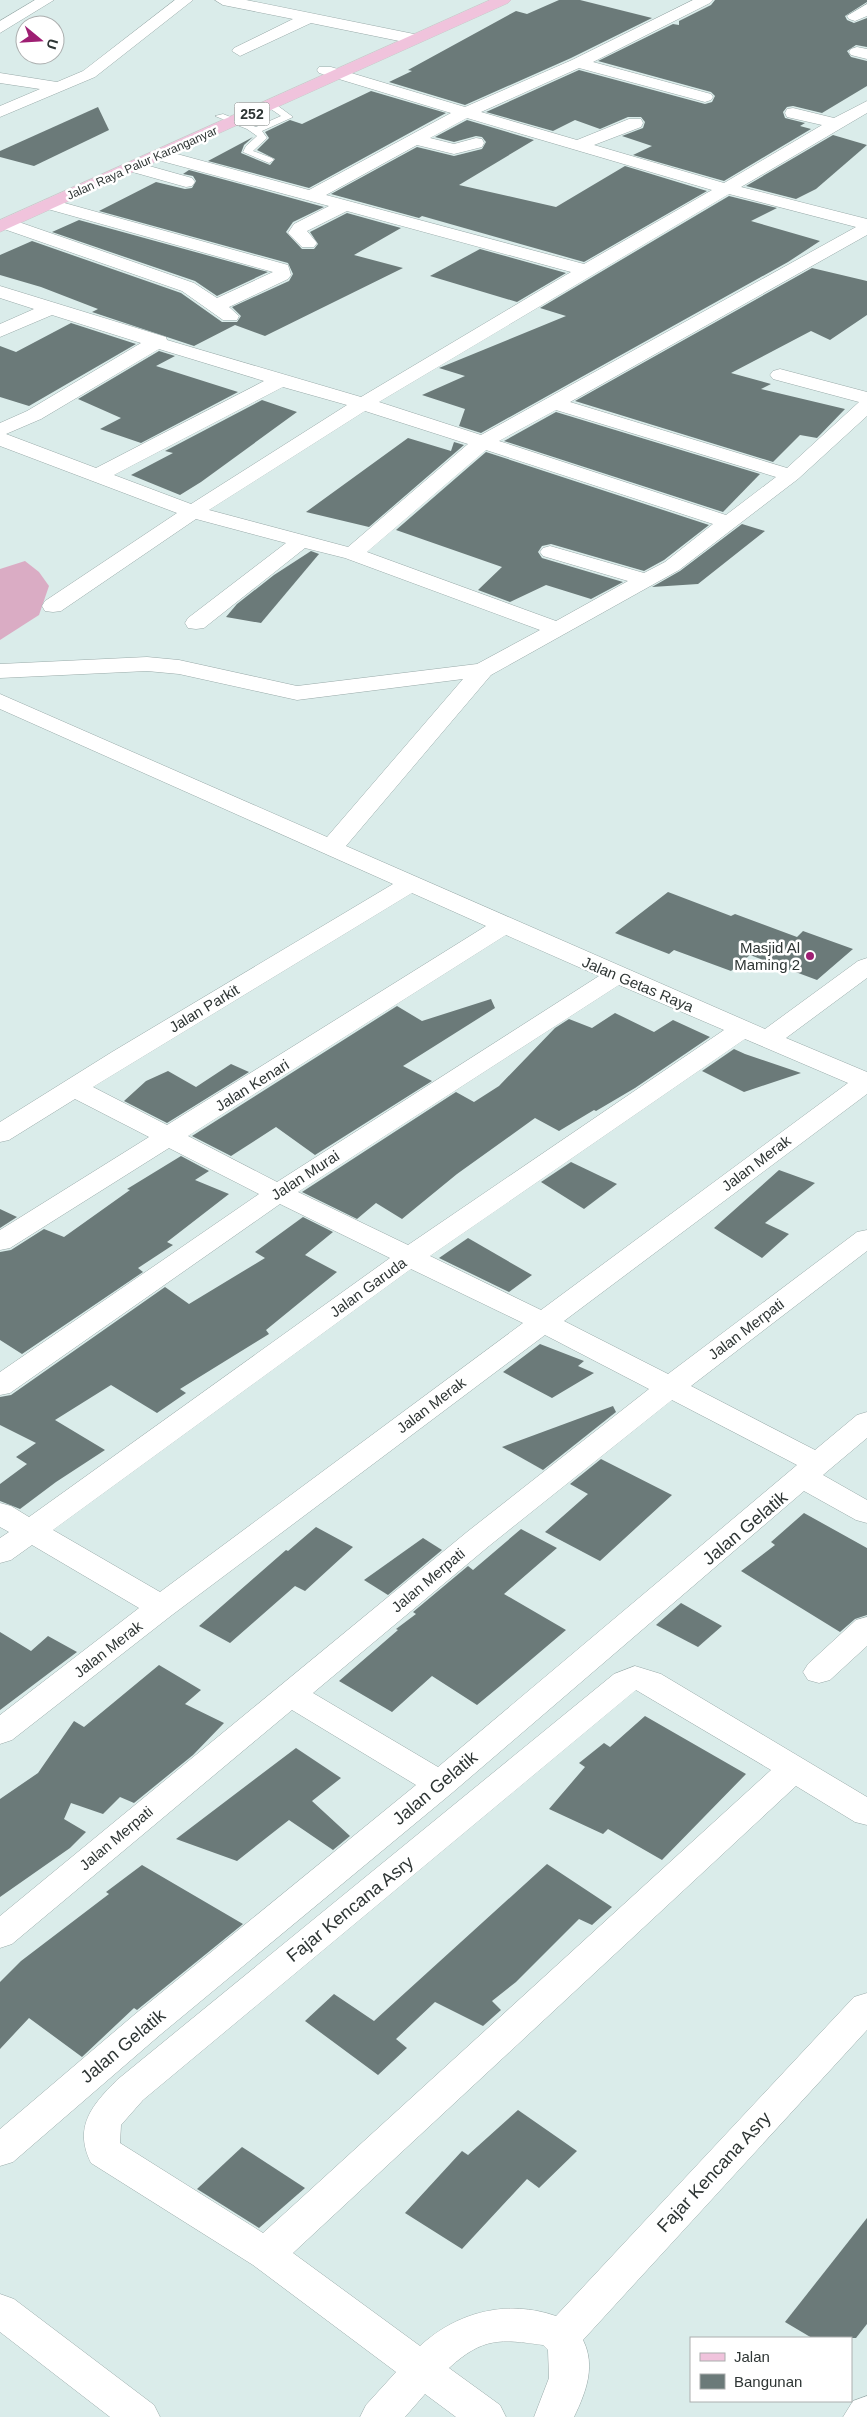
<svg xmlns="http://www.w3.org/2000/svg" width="867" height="2417" font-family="Arial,sans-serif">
  <rect width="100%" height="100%" fill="#daecea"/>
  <path fill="#daacc4" d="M25,561L39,572L49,586L39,615L0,640V569Z"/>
  <g fill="#6b7a79">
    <path d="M559,0H580L652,18L571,58L465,105L389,82L412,71L408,70L516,11L527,14Z"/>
    <path d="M715,0H867V2L845,16L847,20L854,23L867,18V47L856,45L847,51L851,57L867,61V86L822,113L793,106L787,107L783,112L785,118L805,123L800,126L811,129L724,181L633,155L652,146L622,136L643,128L645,122L641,117H628L600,129L575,120L553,131L486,112L579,70L705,104L712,102L715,96L711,92L598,61L673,24L679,25V21L711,5Z"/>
    <path d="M371,91L446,113L309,188L208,161L253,137L244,145L241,153L270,165L275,159L257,150L269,138L265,132L290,120L302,124Z"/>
    <path d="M98,107L109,130L34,166L0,157V151Z"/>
    <path d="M467,120L534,140L459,185L556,207L625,166L707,191L584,262L422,216L419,218L331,194L417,147L454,156L482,149L486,142L482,137L476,136L454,142L435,137Z"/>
    <path d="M833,135L867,145L816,189L796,199L746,186Z"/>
    <path d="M189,170L324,207L293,222L286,232L302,249H314L318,244L310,232L347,213L401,228L354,255L403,268L265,336L235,325L194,346L92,312L98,309L41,287L0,275V255L32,241L181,293L222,322H237L241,316L232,307L289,281L293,274L288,263L99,211L156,182L185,189L192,188L196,181L193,176L183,174Z"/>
    <path d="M729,196L777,208L751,221L820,241L788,262L481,433L459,426L465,409L422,395L465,376L439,368L566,316L540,308Z"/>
    <path d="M79,220L268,272L217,296L195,281L52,232Z"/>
    <path d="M480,249L566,273L517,302L430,276Z"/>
    <path d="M812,268L867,281V315L830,340L811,331L731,373L771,384L761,389L845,409L817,438L800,435L773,462L575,401Z"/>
    <path d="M71,323L136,344L29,406L0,397V346L16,352Z"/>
    <path d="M159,351L175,356L156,366L238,392L141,443L100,429L121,418L78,399Z"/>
    <path d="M262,400L297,412L201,482L180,495L131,475L173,453L165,451Z"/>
    <path d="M556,412L760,474L723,512L504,441Z"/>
    <path d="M408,438L451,451L454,442L464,445L369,527L306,512Z"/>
    <path d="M486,452L709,525L664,560L644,571L551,544L542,546L538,552L542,558L623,582L591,599L546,585L510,602L478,590L502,567L396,530Z"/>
    <path d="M742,524L765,531L698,584L652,587L680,571Z"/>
    <path d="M311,551L319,554L261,623L226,617L237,604L274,575Z"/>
    <path d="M668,892L731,916L735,914L797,937L803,931L853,949L817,980L750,955L731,971L674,950L669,954L615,933Z"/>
    <path d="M491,999L495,1008L403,1066L432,1081L315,1155L276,1127L231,1156L192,1136L397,1006L422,1021Z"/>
    <path d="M615,1013L654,1032L673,1020L710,1037L635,1088L596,1111L594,1110L559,1131L535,1118L457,1174L402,1219L376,1203L357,1219L302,1192L456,1092L474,1102L499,1086L555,1028L569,1019L592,1028Z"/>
    <path d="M734,1049L745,1054L801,1073L744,1092L702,1071Z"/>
    <path d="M231,1064L249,1072L167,1123L124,1101L146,1081L168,1071L196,1087Z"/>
    <path d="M181,1156L209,1171L195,1180L229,1194L167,1242L173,1245L138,1268L143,1272L22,1354L0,1340V1252L11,1250L44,1229L64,1237L130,1190L127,1189Z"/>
    <path d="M571,1162L617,1184L584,1209L541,1182Z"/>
    <path d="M779,1170L815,1183L765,1223L789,1234L762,1258L714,1228Z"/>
    <path d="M0,1209L17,1217L0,1228Z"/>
    <path d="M303,1217L333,1232L305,1255L337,1272L266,1330L269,1334L180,1389L186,1393L157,1413L111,1385L55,1420L105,1450L56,1482L20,1509L0,1501V1484L27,1464L16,1457L36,1443L0,1425V1397L11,1395L165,1287L189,1304L265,1258L255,1252Z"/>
    <path d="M468,1238L532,1275L509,1292L439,1258Z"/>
    <path d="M540,1344L584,1361L578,1366L594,1373L552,1398L503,1372Z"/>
    <path d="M613,1406L616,1412L543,1470L502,1447Z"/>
    <path d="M601,1459L672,1495L600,1561L545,1532L588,1494L570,1484Z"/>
    <path d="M804,1513L867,1548V1615L855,1619L840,1632L741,1571L775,1545L771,1542Z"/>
    <path d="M316,1527L353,1547L305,1591L295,1586L230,1643L199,1626L286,1550L288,1551Z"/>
    <path d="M521,1529L557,1548L504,1594L566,1630L500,1686L477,1705L432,1676L392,1712L339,1681L398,1630L396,1629L416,1614L413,1612L468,1566L473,1570Z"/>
    <path d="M423,1538L442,1550L388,1595L364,1580Z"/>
    <path d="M681,1603L722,1626L698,1647L656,1625Z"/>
    <path d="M0,1632L31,1651L48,1636L77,1652L0,1710Z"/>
    <path d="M159,1665L201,1690L185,1704L224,1723L193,1755L134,1803L120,1797L103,1814L71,1803L64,1819L86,1832L70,1848L0,1897V1799L38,1773L74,1721L84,1727Z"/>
    <path d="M645,1716L746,1774L662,1860L608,1829L603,1834L549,1809L585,1767L579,1763L604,1743L610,1747Z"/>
    <path d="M296,1748L341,1778L312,1801L350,1836L333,1850L289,1820L237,1861L176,1839Z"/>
    <path d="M547,1864L612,1907L592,1925L579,1919L516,1982L492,2001L501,2010L483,2026L435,2002L396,2039L407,2048L378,2075L305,2021L334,1994L374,2021Z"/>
    <path d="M142,1865L243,1924L137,2010L134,2008L82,2057L29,2018L0,2049V1982L21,1961L109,1894L106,1892Z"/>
    <path d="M518,2110L577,2151L539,2188L527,2179L462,2249L405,2213L462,2151L468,2155Z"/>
    <path d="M242,2147L305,2188L259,2228L197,2189Z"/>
    <path d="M867,2218V2324L856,2338H812L785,2322Z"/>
  </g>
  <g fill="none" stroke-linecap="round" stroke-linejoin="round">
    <defs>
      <path id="service" d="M268,103H274L293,117L262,131L267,138L253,151L272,158L274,160L269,163L243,152L246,146L257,136L247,129L215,116L223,114L256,127L281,116L268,107Z"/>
      <g id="minor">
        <path d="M35,0H54L0,33V21Z"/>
        <path d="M175,0H193L95,77L0,117V106L40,89L0,83V73L57,82L83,71Z"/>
        <path d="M215,0H246L414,34L422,39L414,44L311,23L240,56L232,51L234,48L293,19L223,5Z"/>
        <path d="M693,0H713L710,3L593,62L711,94L713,97L711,100L705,102L579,68L481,112L577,140L629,119H641L643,123L641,127L594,145L724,183L822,125L787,117L785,113L787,109L793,108L834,118L867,101V113L741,187L867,219V235L570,402L787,468L859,402L773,379L770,375L773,371L780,369L867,392V416L798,479L679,570L491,675L346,846L765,1029L858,961L867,958V978L786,1038L867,1072V1094L564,1321L668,1374L857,1232L867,1230V1251L691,1386L815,1450L857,1415L867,1412V1438L823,1475L867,1500V1523L856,1520L804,1491L452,1793L160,2035L13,2162L0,2166V2129L134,2015L416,1785L292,1710L12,1944L0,1948V1916L467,1532L649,1389L545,1335L172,1615L12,1740L0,1744V1715L139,1608L32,1545L11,1560L0,1563V1538L9,1532L0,1527V1503L11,1506L29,1517L390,1258L280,1204L10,1393L0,1395V1372L259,1194L169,1148L10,1248L0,1250V1230L149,1137L75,1099L9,1140L0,1142V1122L112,1052L393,884L0,709V694L327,837L463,679L297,700L179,674L147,671L0,678V664L147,657L179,660L297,686L477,664L540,630L345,558L305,548L204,628L196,629L188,628L185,623L188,618L286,543L196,519L61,611L53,612L45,611L42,606L45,601L177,513L0,446V423L27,411L141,343L52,315L0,337V324L34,309L0,298V286L166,337L167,340L361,397L571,272L347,211L307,231L317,243L314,247H302L288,233L294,224L329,206L154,159L151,155L154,151H166L309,190L451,113L319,73L317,70L319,67H331L465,107L572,60ZM467,118L712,190L584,264L326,195L417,145L454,154L482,147L484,143L482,139L476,138L454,144L430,138ZM729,194L856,227L481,435L379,402ZM159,349L264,381L96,468L6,434L41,419ZM283,387L347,405L191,504L114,475ZM556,410L776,477L726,515L499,441ZM365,411L468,444L348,547L209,510ZM486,450L713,524L665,562L644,573L550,546L543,548L540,552L543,556L628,581L556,621L367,552ZM412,893L486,926L167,1125L93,1087ZM506,935L599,976L277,1182L188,1136ZM619,985L724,1030L408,1245L298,1192ZM745,1039L848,1083L541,1310L430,1256ZM411,1269L523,1323L160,1592L53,1530ZM672,1400L797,1465L438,1767L313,1693L489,1546Z"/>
        <path d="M867,4V16L855,21L849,19L847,16Z"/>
        <path d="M857,47L867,49V59L851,55L849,52L851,49Z"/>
        <path d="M135,162L192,178L195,182L192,186L186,187L129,171L126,167L129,163Z"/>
        <path d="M50,199L288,265L291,275L288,279L229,307L239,316L237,320H223L182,291L1,228L0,221L7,219L13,220L194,283L217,298L273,272L44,208L41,204L44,200Z"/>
        <path d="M867,1617V1646L830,1680L819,1683L808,1680L803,1672L808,1664L856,1620Z"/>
        <path d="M635,1666L661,1674L867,1797V1825L855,1822L796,1786L293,2253L420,2346C457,2312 507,2299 556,2316L854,1997L867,1993V2030L583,2340C596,2366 586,2392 574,2417H534L549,2378L548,2350L543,2345C500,2339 483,2337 449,2368L500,2405L506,2417H456L425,2394L405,2417H360L366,2405L396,2372L253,2265L91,2163C73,2127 92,2105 117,2080L614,1674ZM636,1690L771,1770L263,2233L120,2143L121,2125L143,2100Z"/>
        <path d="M0,2294L14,2299L154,2405L160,2417H110L0,2332Z"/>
        <path d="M867,2396V2417H843L853,2401Z"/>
      </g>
      <path id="primary" d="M490,0H511L508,3L0,232V220Z"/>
    </defs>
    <use href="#service" stroke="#99aaa9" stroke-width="1"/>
    <use href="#minor" stroke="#99aaa9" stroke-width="1"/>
    <use href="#primary" stroke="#c9caca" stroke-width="1"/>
    <use href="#service" fill="#fff" fill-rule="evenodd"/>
    <use href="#minor" fill="#fff" fill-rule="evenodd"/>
    <use href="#primary" fill="#f0c3dc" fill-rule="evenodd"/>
  </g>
  <circle fill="#9e1f73" stroke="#fff" stroke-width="2" cx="810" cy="956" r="5"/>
  <g text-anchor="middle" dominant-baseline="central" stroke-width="5" stroke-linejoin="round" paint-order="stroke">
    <g font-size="12" fill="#2e3534" stroke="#fff">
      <text transform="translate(142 163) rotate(-24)">Jalan Raya Palur Karanganyar</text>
    </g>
    <rect fill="#fff" stroke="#6d7271" stroke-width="1" x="234.5" y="102.5" width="35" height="23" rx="4"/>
    <g font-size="14" font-weight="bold" fill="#2e3534">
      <text x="252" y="114">252</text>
    </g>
    <g font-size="15" fill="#2e3534" stroke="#fff" text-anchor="end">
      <text x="800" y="947">Masjid Al<tspan x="800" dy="17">Maming 2</tspan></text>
    </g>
    <g font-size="15" fill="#2e3534" stroke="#fff">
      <text transform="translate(638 984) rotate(23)">Jalan Getas Raya</text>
      <text transform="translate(204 1008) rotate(-31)">Jalan Parkit</text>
      <text transform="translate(252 1085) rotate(-32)">Jalan Kenari</text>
      <text transform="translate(756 1163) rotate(-37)">Jalan Merak</text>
      <text transform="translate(305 1175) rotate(-33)">Jalan Murai</text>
      <text transform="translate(368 1287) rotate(-36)">Jalan Garuda</text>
      <text transform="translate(746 1329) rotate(-37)">Jalan Merpati</text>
      <text transform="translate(431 1405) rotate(-37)">Jalan Merak</text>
      <text transform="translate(428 1580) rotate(-40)">Jalan Merpati</text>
      <text transform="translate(108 1649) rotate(-38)">Jalan Merak</text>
      <text transform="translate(116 1838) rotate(-40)">Jalan Merpati</text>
    </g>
    <g font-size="18" fill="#2e3534" stroke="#fff">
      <text transform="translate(745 1528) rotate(-40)">Jalan Gelatik</text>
      <text transform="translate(435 1788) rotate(-40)">Jalan Gelatik</text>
      <text transform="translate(350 1909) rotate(-39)">Fajar Kencana Asry</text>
      <text transform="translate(123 2046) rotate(-40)">Jalan Gelatik</text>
      <text transform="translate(714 2172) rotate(-47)">Fajar Kencana Asry</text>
    </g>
  </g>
  <rect x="690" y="2337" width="162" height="65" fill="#ffffff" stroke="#abaeae"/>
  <rect x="700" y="2353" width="25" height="8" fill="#f0c3dc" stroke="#abaeae"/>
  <text x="734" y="2362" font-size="15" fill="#2e3534">Jalan</text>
  <rect x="700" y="2374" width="25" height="15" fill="#6b7a79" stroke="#abaeae"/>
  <text x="734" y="2387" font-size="15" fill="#2e3534">Bangunan</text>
  <g transform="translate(40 40) rotate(108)"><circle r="24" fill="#ffffff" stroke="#abaeae"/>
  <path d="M0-4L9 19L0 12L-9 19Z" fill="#9e1f73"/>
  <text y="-8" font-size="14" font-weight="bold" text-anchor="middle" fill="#2e3534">U</text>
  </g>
</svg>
